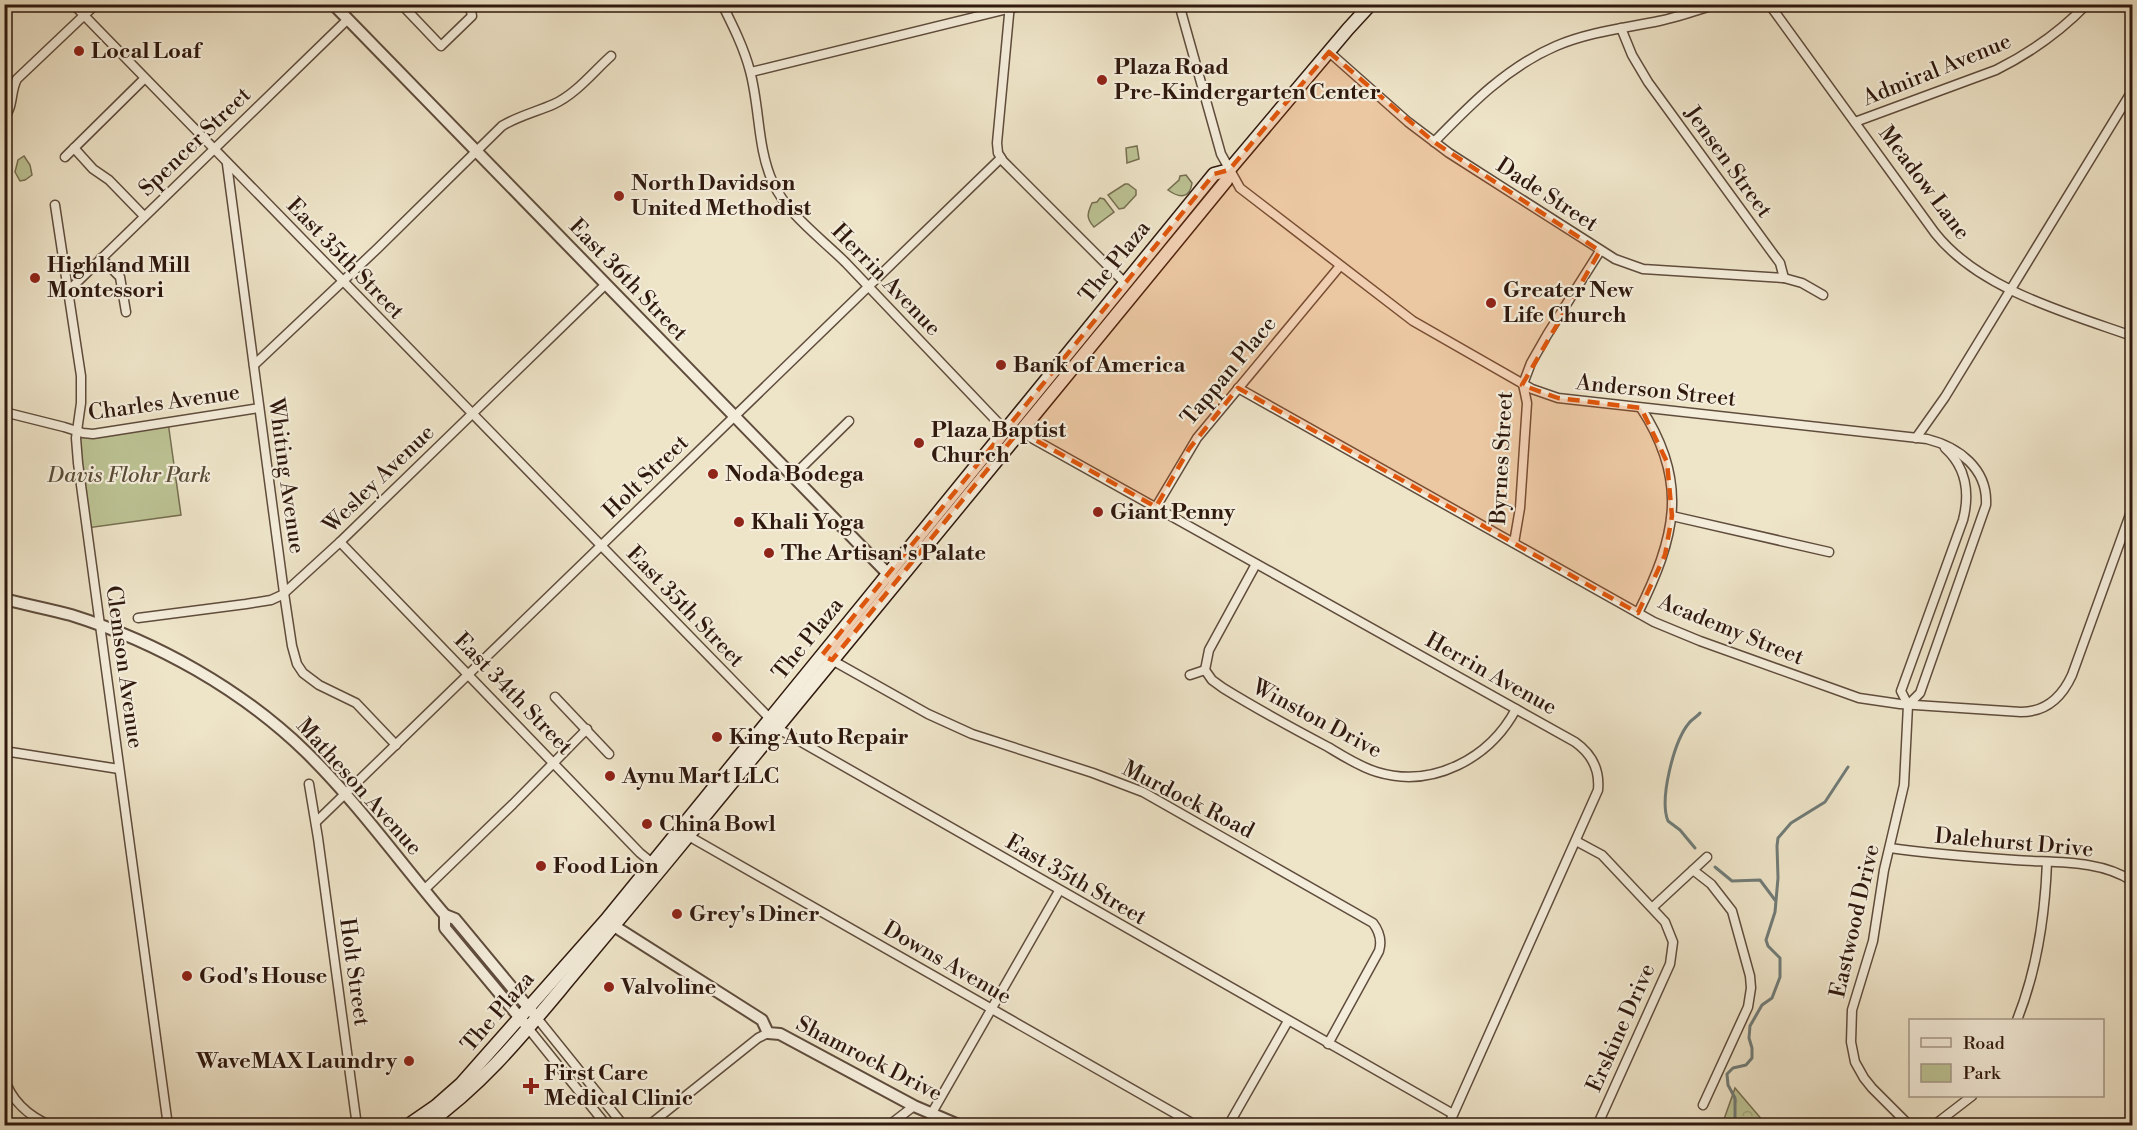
<svg xmlns="http://www.w3.org/2000/svg" width="2137" height="1130" font-family="'Libre Bodoni',serif">
  <defs>
    <pattern id="forest-crowns" width="20" height="18" patternUnits="userSpaceOnUse" patternTransform="scale(1.5)"><rect width="20" height="18" fill="#bcc394"/><path d="M2 6a3 3 0 1 1 6 0M12 15a3 3 0 1 1 6 0" fill="none" stroke="#a2a77e"/></pattern>
  </defs>
  <rect width="100%" height="100%" fill="#eee4c8"/>
  <filter id="stains"><feTurbulence type="fractalNoise" baseFrequency=".00333" numOctaves="4"/><feColorMatrix values="0 0 0 0 .2 0 0 0 0 .09 0 0 0 0 .02 0 0 0 .5 -.17"/></filter>
  <radialGradient id="worn" r=".72"><stop offset=".6" stop-color="#630" stop-opacity="0"/><stop offset="1" stop-color="#630" stop-opacity=".3"/></radialGradient>
  <g fill="#bcc394" stroke="#766e51" stroke-width="1.5">
    <path d="M1137,146L1139,159L1127,163L1126,148Z"/>
    <path d="M24,156L30,165L32,175L25,180L20,181L15,172L18,160Z"/>
    <path d="M1186,175L1192,183C1190,199 1179,198 1168,190L1179,180L1180,176Z"/>
    <path d="M1125,184H1128L1136,190V195L1124,208L1119,209L1108,195Z"/>
    <path d="M1100,198L1104,199L1114,212L1094,227C1086,218 1087,214 1092,203L1097,202Z"/>
    <path d="M168,422L181,515L87,528L76,440L83,433Z"/>
  </g>
  <path fill="url(#forest-crowns)" stroke="#766e51" stroke-width="1.5" d="M1735,1088L1764,1122L1759,1125H1722Z"/>
  <g fill="none" stroke-linecap="round" stroke-linejoin="round">
    <g stroke="#707b77" stroke-width="3">
      <path d="M1695,848L1680,830L1668,821C1659,799 1674,741 1689,723C1692,719 1697,717 1700,713"/>
      <path d="M1715,867L1732,881L1760,880L1775,900"/>
      <path d="M1735,1126V1098L1728,1085L1727,1074L1733,1068L1746,1065L1752,1058V1048L1749,1038L1750,1026L1762,1005L1772,998L1780,977V958L1768,946L1766,940L1775,912L1778,878L1777,846L1778,838L1791,823L1825,802L1848,767"/>
    </g>
    <defs>
      <g id="minor">
        <path d="M73,4L782,731L1453,1114"/>
        <path d="M401,4L441,46L472,16L471,11L465,4"/>
        <path d="M722,4C733,26 744,48 750,71C760,108 757,148 773,183C788,215 821,238 846,263C899,319 953,375 1006,431"/>
        <path d="M1010,4L997,143L998,153L1003,161L1125,283"/>
        <path d="M1179,4L1221,154L1240,188L1413,321L1532,389L1558,398L1927,439C1959,447 1988,469 1986,505L1920,693L1908,705"/>
        <path d="M1769,4L1935,233C1979,289 2067,313 2132,336"/>
        <path d="M1621,28L1632,55L1648,82L1774,255L1780,263L1784,278"/>
        <path d="M1329,52L1408,122L1449,153L1615,259L1643,269L1784,278L1802,283L1823,295"/>
        <path d="M751,72L1028,4"/>
        <path d="M4,118C14,106 10,92 17,79L96,4"/>
        <path d="M1855,122L1996,70C2030,53 2061,31 2087,4"/>
        <path d="M1434,142C1471,104 1507,67 1556,46C1589,32 1625,28 1659,21C1678,17 1698,10 1717,4"/>
        <path d="M74,148L93,169L109,180L144,216"/>
        <path d="M65,157L144,79"/>
        <path d="M227,164L284,593L292,646L297,664L303,673L319,685L356,703L396,745"/>
        <path d="M55,205L81,376V403L76,438L78,463L168,1126"/>
        <path d="M101,258L120,277L126,312"/>
        <path d="M68,291L348,19"/>
        <path d="M254,365L377,249L502,126C518,116 536,112 554,104C576,94 593,72 611,56"/>
        <path d="M1238,388L1654,622L1700,641L1859,698L1900,704L2021,712C2046,712 2062,697 2072,675L2132,509"/>
        <path d="M4,412L64,427L83,433L93,434L259,408"/>
        <path d="M1019,431L1575,742C1592,754 1600,769 1598,790L1448,1126"/>
        <path d="M1916,438L1945,397L2132,91"/>
        <path d="M793,476L849,421"/>
        <path d="M1156,507L1197,438L1340,266"/>
        <path d="M1672,516L1829,552"/>
        <path d="M340,542L640,853L656,866"/>
        <path d="M1514,543L1520,508L1527,403L1523,384L1531,363L1547,335L1600,251"/>
        <path d="M1256,564L1209,650L1205,670L1212,680L1223,688C1257,709 1292,728 1328,747C1343,756 1360,767 1377,772C1433,789 1490,758 1516,709"/>
        <path d="M1638,613C1675,538 1690,483 1641,408"/>
        <path d="M138,618L246,604L271,600L282,595L340,542L605,285"/>
        <path d="M830,659L928,714L972,734L1093,773L1143,792L1373,923C1379,931 1382,941 1379,951L1328,1044"/>
        <path d="M1190,675L1205,670"/>
        <path d="M555,697L609,754"/>
        <path d="M4,751L119,769"/>
        <path d="M309,784L318,838L357,1126"/>
        <path d="M316,822L1001,158"/>
        <path d="M685,834L1197,1126"/>
        <path d="M1576,841L1602,855L1665,922L1673,942L1670,964L1597,1126"/>
        <path d="M1890,848C1931,854 1973,857 2015,860C2053,863 2099,859 2132,881"/>
        <path d="M1693,870L1711,884L1732,911L1750,976L1751,988L1748,1007L1703,1105"/>
        <path d="M424,890L513,804L587,729"/>
        <path d="M1653,907L1707,857"/>
        <path d="M537,1018L624,1126"/>
        <path d="M2017,1020C2037,970 2045,916 2047,862"/>
        <path d="M528,1028L607,1126"/>
        <path d="M4,1077C11,1101 30,1117 52,1126"/>
        <path d="M648,1126L758,1038L768,1033"/>
        <path d="M888,1126L914,1106"/>
        <path d="M933,1126V1111L1059,891"/>
        <path d="M1228,1126L1288,1021"/>
        <path d="M1910,1126L1872,1088L1864,1078L1855,1062L1851,1042L1852,1010L1873,941L1884,870L1904,785L1908,705L1901,691L1963,520C1970,493 1966,467 1945,448"/>
        <path d="M1933,1126L1972,1096"/>
      </g>
      <g id="tertiary">
        <path d="M333,4L894,580"/>
        <path d="M4,599C27,605 49,609 71,615C157,642 241,689 306,752C357,802 399,861 445,915L455,919L533,1013"/>
        <path d="M445,915V928L525,1024"/>
        <path d="M614,926L762,1020L768,1033L780,1034L914,1106L961,1126"/>
      </g>
      <g id="secondary">
        <path d="M407,1126L436,1106L461,1084L606,920L1214,174L1229,170"/>
        <path d="M424,1126C485,1084 529,1027 576,971C622,916 667,862 712,807C883,599 1055,390 1226,181L1229,170L1348,29L1371,4"/>
      </g>
    </defs>
    <use href="#minor" stroke="#5f4c3c" stroke-width="11"/>
    <use href="#tertiary" stroke="#5f4c3c" stroke-width="14"/>
    <use href="#secondary" stroke="#2f190e" stroke-width="15"/>
    <use href="#minor" stroke="#f4eddb" stroke-width="8"/>
    <use href="#tertiary" stroke="#f4eddb" stroke-width="10"/>
    <use href="#secondary" stroke="#f4eddb" stroke-width="12"/>
  </g>
  <path fill="#df560c" fill-opacity="0.2" stroke="#df560c" stroke-width="4.5" stroke-dasharray="12 8" stroke-linejoin="round" d="M1329,52L1434,142L1600,251L1522,385L1558,398L1641,408L1667,462L1672,516L1665,555L1638,613L1238,388L1189,449L1156,507L1019,431L832,660L822,655L1214,174L1229,170Z"/>
  <g fill="#8f2418" stroke="#f4eddb" stroke-width="2">
    <circle cx="79" cy="51" r="6"/>
    <circle cx="1102" cy="80" r="6"/>
    <circle cx="619" cy="196" r="6"/>
    <circle cx="35" cy="278" r="6"/>
    <circle cx="1491" cy="303" r="6"/>
    <circle cx="1001" cy="365" r="6"/>
    <circle cx="919" cy="443" r="6"/>
    <circle cx="713" cy="474" r="6"/>
    <circle cx="1098" cy="512" r="6"/>
    <circle cx="739" cy="522" r="6"/>
    <circle cx="769" cy="553" r="6"/>
    <circle cx="717" cy="737" r="6"/>
    <circle cx="610" cy="776" r="6"/>
    <circle cx="647" cy="824" r="6"/>
    <circle cx="541" cy="866" r="6"/>
    <circle cx="677" cy="914" r="6"/>
    <circle cx="187" cy="976" r="6"/>
    <circle cx="609" cy="987" r="6"/>
    <circle cx="409" cy="1061" r="6"/>
    <path d="M528 1077h6v6h6v6h-6v6h-6v-6h-6v-6h6z"/>
  </g>
  <g text-anchor="middle" dominant-baseline="central" stroke-width="4.5" stroke-linejoin="round" paint-order="stroke">
    <g font-size="22" font-weight="bold" fill="#2f190e" stroke="#f4eddb" text-anchor="start">
      <text x="91" y="51">Local Loaf</text>
      <text x="1114" y="67">Plaza Road<tspan x="1114" dy="25">Pre-Kindergarten Center</tspan></text>
      <text x="631" y="183">North Davidson<tspan x="631" dy="25">United Methodist</tspan></text>
      <text x="47" y="265">Highland Mill<tspan x="47" dy="25">Montessori</tspan></text>
      <text x="1503" y="290">Greater New<tspan x="1503" dy="25">Life Church</tspan></text>
      <text x="1013" y="365">Bank of America</text>
      <text x="931" y="430">Plaza Baptist<tspan x="931" dy="25">Church</tspan></text>
      <text x="725" y="474">Noda Bodega</text>
      <text x="1110" y="512">Giant Penny</text>
      <text x="751" y="522">Khali Yoga</text>
      <text x="781" y="553">The Artisan's Palate</text>
      <text x="729" y="737">King Auto Repair</text>
      <text x="622" y="776">Aynu Mart LLC</text>
      <text x="659" y="824">China Bowl</text>
      <text x="553" y="866">Food Lion</text>
      <text x="689" y="914">Grey's Diner</text>
      <text x="199" y="976">God's House</text>
      <text x="621" y="987">Valvoline</text>
      <text x="397" y="1061" text-anchor="end">WaveMAX Laundry</text>
      <text x="544" y="1073">First Care<tspan x="544" dy="25">Medical Clinic</tspan></text>
    </g>
    <g font-size="22" fill="#2f190e" stroke="#f4eddb">
      <text transform="translate(1937 70) rotate(-22)">Admiral Avenue</text>
      <text transform="translate(195 142) rotate(-44)">Spencer Street</text>
      <text transform="translate(1728 162) rotate(54)">Jensen Street</text>
      <text transform="translate(1924 183) rotate(53)">Meadow Lane</text>
      <text transform="translate(1547 195) rotate(33)">Dade Street</text>
      <text transform="translate(345 259) rotate(46)">East 35th Street</text>
      <text transform="translate(1115 262) rotate(-51)">The Plaza</text>
      <text transform="translate(628 280) rotate(46)">East 36th Street</text>
      <text transform="translate(886 280) rotate(46)">Herrin Avenue</text>
      <text transform="translate(1229 371) rotate(-50)">Tappan Place</text>
      <text transform="translate(1656 391) rotate(6)">Anderson Street</text>
      <text transform="translate(164 403) rotate(-8)">Charles Avenue</text>
      <text transform="translate(1502 458) rotate(-87)">Byrnes Street</text>
      <text transform="translate(286 476) rotate(82)">Whiting Avenue</text>
      <text transform="translate(646 477) rotate(-44)">Holt Street</text>
      <text transform="translate(379 479) rotate(-44)">Wesley Avenue</text>
      <text transform="translate(685 607) rotate(46)">East 35th Street</text>
      <text transform="translate(1731 630) rotate(22)">Academy Street</text>
      <text transform="translate(808 639) rotate(-51)">The Plaza</text>
      <text transform="translate(124 667) rotate(82)">Clemson Avenue</text>
      <text transform="translate(1491 674) rotate(29)">Herrin Avenue</text>
      <text transform="translate(513 694) rotate(46)">East 34th Street</text>
      <text transform="translate(1317 719) rotate(28)">Winston Drive</text>
      <text transform="translate(359 787) rotate(48)">Matheson Avenue</text>
      <text transform="translate(1188 800) rotate(27)">Murdock Road</text>
      <text transform="translate(2014 843) rotate(5)">Dalehurst Drive</text>
      <text transform="translate(1076 880) rotate(30)">East 35th Street</text>
      <text transform="translate(1855 921) rotate(-77)">Eastwood Drive</text>
      <text transform="translate(947 963) rotate(30)">Downs Avenue</text>
      <text transform="translate(354 972) rotate(82)">Holt Street</text>
      <text transform="translate(498 1012) rotate(-49)">The Plaza</text>
      <text transform="translate(1621 1028) rotate(-66)">Erskine Drive</text>
      <text transform="translate(869 1059) rotate(27)">Shamrock Drive</text>
    </g>
    <g font-size="22" font-style="italic" fill="#594c36" stroke="#f4eddb">
      <text x="129" y="475">Davis Flohr Park</text>
    </g>
  </g>
  <rect width="2137" height="1130" fill="none" stroke="#eee4c8" stroke-width="24"/>
  <rect x="6" y="6" width="2125" height="1118" fill="none" stroke="#2f190e" stroke-width="3"/>
  <rect x="12" y="12" width="2113" height="1106" fill="none" stroke="#2f190e" stroke-width="1.5"/>
  <rect x="1909" y="1019" width="195" height="78" fill="#f4eddb" stroke="#a59889" stroke-width="1.5"/>
  <rect x="1921" y="1038" width="30" height="9" fill="#f4eddb" stroke="#a59889" stroke-width="1.5"/>
  <text x="1963" y="1049" font-size="18" fill="#2f190e">Road</text>
  <rect x="1921" y="1064" width="30" height="18" fill="#bcc394" stroke="#a59889" stroke-width="1.5"/>
  <text x="1963" y="1079" font-size="18" fill="#2f190e">Park</text>
  <rect width="100%" height="100%" filter="url(#stains)"/>
  <rect width="100%" height="100%" fill="url(#worn)"/>
</svg>
